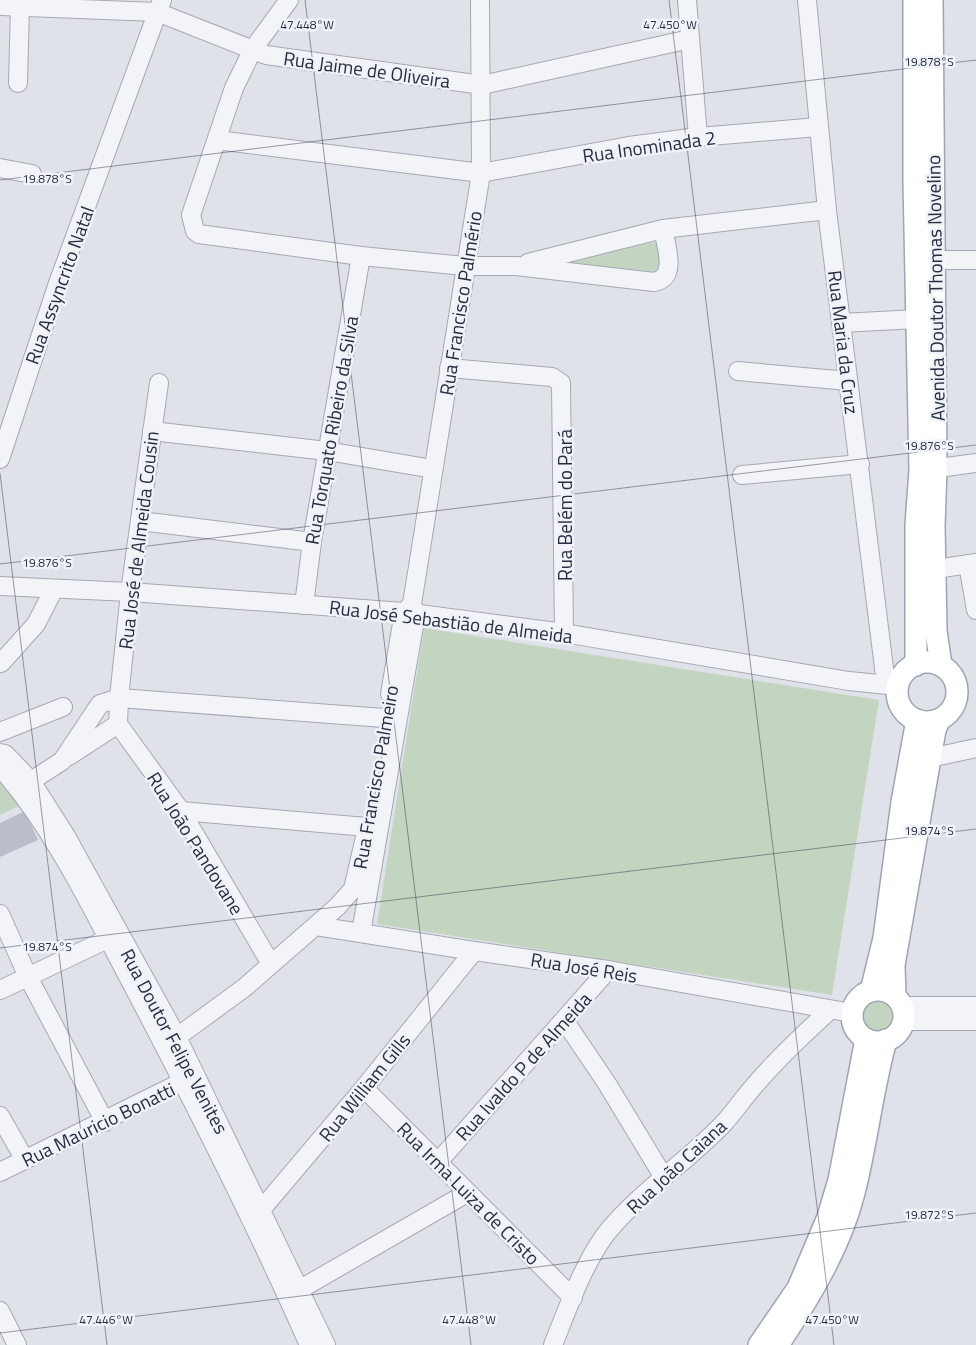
<svg xmlns="http://www.w3.org/2000/svg" width="976" height="1345" font-family="'Titillium Web',sans-serif">
  <rect width="100%" height="100%" fill="#e0e2ea"/>
  <g fill="#c3d4c0">
    <path d="M657,242L663,267L656,277L545,262Z"/>
    <path d="M424,628L879,700L832,995L377,924Z"/>
    <path d="M0,777L21,805L0,815Z"/>
    <circle cx="878" cy="1016" r="21"/>
  </g>
  <path fill="#babdca" d="M25,811L38,840L0,857V823Z"/>
  <g fill="none" stroke-linecap="round" stroke-linejoin="round">
    <defs>
      <g id="minor">
        <path d="M16,0L20,7L18,83"/>
        <path d="M289,0L253,49L234,88L191,215L195,231L199,234L361,256L465,266H516L654,282C678,278 666,246 663,229"/>
        <path d="M687,0L698,137"/>
        <path d="M807,0L827,210L886,684"/>
        <path d="M0,6L157,12L266,55L482,85L690,39"/>
        <path d="M217,140L481,173L629,146L698,137L818,127"/>
        <path d="M0,168L32,174"/>
        <path d="M934,260H976"/>
        <path d="M528,263L663,229L827,210"/>
        <path d="M841,323L917,319"/>
        <path d="M449,368L552,377L561,383L564,633"/>
        <path d="M738,371L848,381"/>
        <path d="M152,431L327,451L433,469"/>
        <path d="M0,459L58,283L162,0"/>
        <path d="M924,470L976,463"/>
        <path d="M742,475L860,464"/>
        <path d="M140,521L312,542"/>
        <path d="M968,564L976,610"/>
        <path d="M936,569L976,563"/>
        <path d="M0,586L130,592L404,612L564,633L849,681L898,686"/>
        <path d="M304,605L312,542L361,256"/>
        <path d="M1,663L36,624L54,589"/>
        <path d="M390,694L404,612L412,604"/>
        <path d="M118,724L181,811L271,964"/>
        <path d="M0,732L63,707"/>
        <path d="M0,753L5,754L31,781L66,836L177,1037L326,1345"/>
        <path d="M69,756L118,724L119,698L397,719"/>
        <path d="M930,758L976,748"/>
        <path d="M0,767C56,831 93,911 133,986C195,1104 255,1223 309,1345"/>
        <path d="M31,781L62,761L100,704L119,698L130,592L159,383"/>
        <path d="M181,811L378,828"/>
        <path d="M0,914L28,977L105,1122"/>
        <path d="M316,926L474,951L608,970L852,1013"/>
        <path d="M361,933L416,614L412,604L481,173L480,0"/>
        <path d="M0,990L118,934"/>
        <path d="M902,1006H976"/>
        <path d="M564,1020L606,1082L663,1176"/>
        <path d="M904,1021H976"/>
        <path d="M177,1037L244,988L337,907L353,889L365,837"/>
        <path d="M364,1088L573,1298"/>
        <path d="M0,1116L25,1160"/>
        <path d="M438,1162L608,970"/>
        <path d="M0,1172L192,1077"/>
        <path d="M255,1217L364,1088L474,951"/>
        <path d="M290,1295L467,1193"/>
        <path d="M0,1311L17,1345"/>
        <path d="M553,1345C567,1310 583,1265 605,1235C639,1192 686,1163 724,1123C735,1111 744,1097 755,1085C778,1058 804,1034 830,1010"/>
      </g>
      <g id="major">
        <path d="M914,0V181L920,470L916,525V665"/>
        <path d="M932,0L936,469L934,526L936,631L941,665"/>
        <circle cx="927" cy="692" r="30"/>
        <circle cx="878" cy="1016" r="26"/>
        <path d="M871,991L884,938L902,802L917,720"/>
        <path d="M895,996L894,965L935,730L939,720"/>
        <path d="M759,1345L798,1288L828,1217L839,1180L866,1039"/>
        <path d="M778,1345C809,1298 840,1248 854,1193C867,1142 872,1091 886,1040"/>
      </g>
    </defs>
    <use href="#minor" stroke="#a5a8b4" stroke-width="20"/>
    <use href="#major" stroke="#9ea4b6" stroke-width="24"/>
    <use href="#minor" stroke="#f3f4f8" stroke-width="18"/>
    <use href="#major" stroke="#fff" stroke-width="21"/>
  </g>
  <path fill="none" stroke="#272d42" stroke-width="1" stroke-opacity="0.45" d="M305,0L471,1345M669,0L834,1345M0,180L976,60M0,473L107,1345M0,564L976,445M0,948L976,829M0,1333L976,1213"/>
  <g text-anchor="middle" dominant-baseline="central" stroke-width="5" stroke-linejoin="round" paint-order="stroke">
    <g font-size="19" fill="#272d42" stroke="#eff2f7">
      <text transform="translate(367 69) rotate(8)">Rua Jaime de Oliveira</text>
      <text transform="translate(649 146) rotate(-8)">Rua Inominada 2</text>
      <text transform="translate(59 285) rotate(-70)">Rua Assyncrito Natal</text>
      <text transform="translate(935 288) rotate(-91)">Avenida Doutor Thomas Novelino</text>
      <text transform="translate(460 303) rotate(-81)">Rua Francisco Palmério</text>
      <text transform="translate(844 342) rotate(83)">Rua Maria da Cruz</text>
      <text transform="translate(331 430) rotate(-80)">Rua Torquato Ribeiro da Silva</text>
      <text transform="translate(564 505) rotate(-90)">Rua Belém do Pará</text>
      <text transform="translate(138 540) rotate(-83)">Rua José de Almeida Cousin</text>
      <text transform="translate(451 621) rotate(7)">Rua José Sebastião de Almeida</text>
      <text transform="translate(375 777) rotate(-80)">Rua Francisco Palmeiro</text>
      <text transform="translate(196 843) rotate(58)">Rua João Pandovane</text>
      <text transform="translate(584 967) rotate(9)">Rua José Reis</text>
      <text transform="translate(175 1041) rotate(62)">Rua Doutor Felipe Venites</text>
      <text transform="translate(523 1066) rotate(-48)">Rua Ivaldo P de Almeida</text>
      <text transform="translate(364 1087) rotate(-51)">Rua William Gills</text>
      <text transform="translate(98 1124) rotate(-26)">Rua Mauricio Bonatti</text>
      <text transform="translate(676 1166) rotate(-43)">Rua João Caiana</text>
      <text transform="translate(469 1193) rotate(45)">Rua Irma Luiza de Cristo</text>
    </g>
  </g>
  <g font-size="12" text-anchor="middle" fill="#272d42" stroke="#eff2f7" stroke-width="5" stroke-linejoin="round" paint-order="stroke">
    <text x="307" y="29">47.448°W</text>
    <text x="670" y="29">47.450°W</text>
    <text x="929" y="66">19.878°S</text>
    <text x="47" y="183">19.878°S</text>
    <text x="929" y="450">19.876°S</text>
    <text x="47" y="567">19.876°S</text>
    <text x="929" y="835">19.874°S</text>
    <text x="47" y="951">19.874°S</text>
    <text x="929" y="1219">19.872°S</text>
    <text x="106" y="1324">47.446°W</text>
    <text x="469" y="1324">47.448°W</text>
    <text x="832" y="1324">47.450°W</text>
  </g>
</svg>
